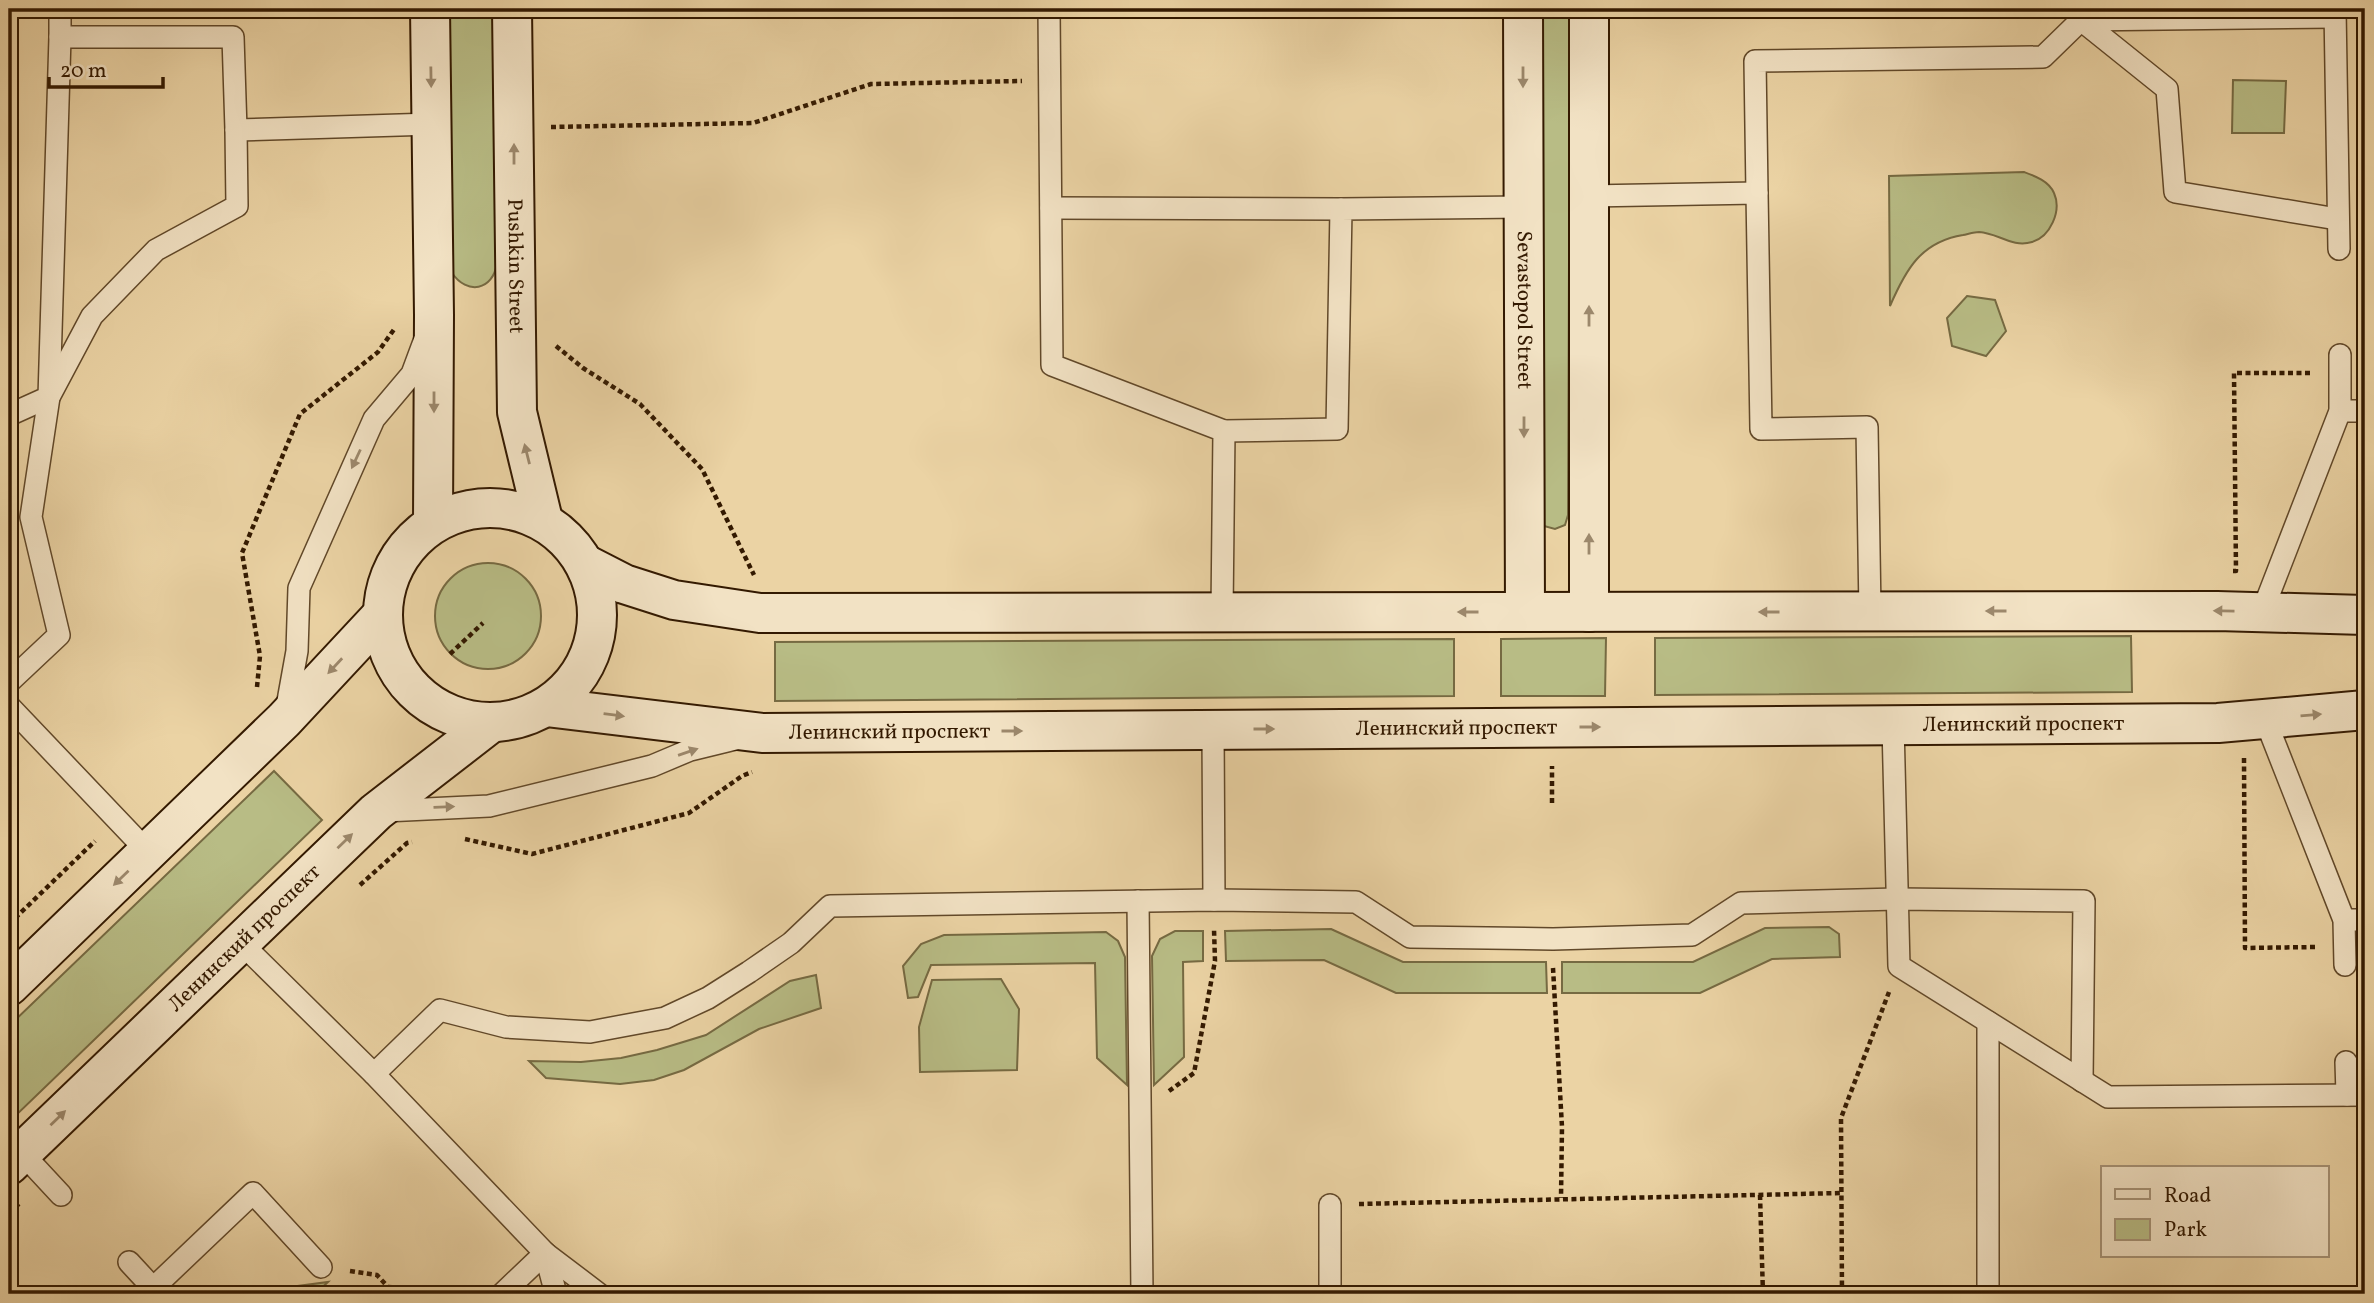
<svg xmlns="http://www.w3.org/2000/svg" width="2374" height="1303" font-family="Vollkorn,serif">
  <rect width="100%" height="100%" fill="#ebd3a4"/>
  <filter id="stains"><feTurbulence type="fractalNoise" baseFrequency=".00286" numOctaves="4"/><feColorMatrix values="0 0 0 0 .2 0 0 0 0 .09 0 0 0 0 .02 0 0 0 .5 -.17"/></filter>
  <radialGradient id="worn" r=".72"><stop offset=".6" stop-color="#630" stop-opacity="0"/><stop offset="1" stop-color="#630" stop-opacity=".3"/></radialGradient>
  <g fill="#b8bc85" stroke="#766a42" stroke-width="2">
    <path d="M448,9H495L497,263C493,291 467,295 452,273Z"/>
    <path d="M1540,9H1570L1568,515L1565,525L1555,529L1544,526Z"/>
    <path d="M2233,80L2286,81L2284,133H2232Z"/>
    <path d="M2024,172C2035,176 2049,181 2054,193C2062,211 2050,237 2032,242C2012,248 1998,233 1979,232C1975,232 1968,234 1963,235C1921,242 1906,269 1890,306L1889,176Z"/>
    <path d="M1967,296L1995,300L2006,331L1986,356L1952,346L1947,318Z"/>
    <circle cx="488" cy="616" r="53"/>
    <path d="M2131,636L2132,692L1655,695V638Z"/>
    <path d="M1606,638L1605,696H1501V639Z"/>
    <path d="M1454,639V696L775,701V642Z"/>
    <path d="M274,771L322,820L9,1122V1026Z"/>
    <path d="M1829,927L1839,934L1840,957L1772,959L1700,993H1562V962H1693L1765,928Z"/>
    <path d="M1331,929L1403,962H1546L1547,993H1396L1324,960L1226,961L1225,931Z"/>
    <path d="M1175,931H1203V961L1183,962L1184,1057L1154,1085L1152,956L1160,939Z"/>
    <path d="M1106,932L1118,941L1125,957L1127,1085L1097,1058L1095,963L931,965L918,997L908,998L903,966L921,944L944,935Z"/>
    <path d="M816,975L821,1008L759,1029L684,1070L654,1080L620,1084L546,1078L529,1061L581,1062L621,1058L657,1050L706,1035L790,981Z"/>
    <path d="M1001,979L1019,1009L1017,1070L920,1072L919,1027L932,980Z"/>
    <path d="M328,1282L315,1294H238Z"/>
  </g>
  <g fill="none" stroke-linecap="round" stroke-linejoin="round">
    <defs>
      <g id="lane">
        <path d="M60,9V37H233L236,130"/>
        <path d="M1049,9L1052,365L1224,431L1222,612"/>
        <path d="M2335,9L2339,249"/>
        <path d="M2081,20L2167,89L2175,192L2337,219"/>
        <path d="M2081,20L2335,17"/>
        <path d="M1757,193L1755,61L2043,57L2081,20V9"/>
        <path d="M1589,196L1757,193L1761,429L1867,427L1870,612"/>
        <path d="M1051,208L1341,209"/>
        <path d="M2340,411H2365"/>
        <path d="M9,415L49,397L60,37"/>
        <path d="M1224,431L1337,429L1341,209L1523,207"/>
        <path d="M2262,612L2340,411V355"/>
        <path d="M9,682L59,635L31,517L49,397L92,316L156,250L237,206L236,130L432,124"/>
        <path d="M9,706L148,852"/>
        <path d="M286,712L297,651L299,588L374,419L412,374L425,339"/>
        <path d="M2265,719L2344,920L2345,965"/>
        <path d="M1893,725L1899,966L2108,1097L2365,1095"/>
        <path d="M1213,730L1214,900"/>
        <path d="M385,811L489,806L652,766L690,750L735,739"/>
        <path d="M1138,901L1142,1294"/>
        <path d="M2344,920H2365"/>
        <path d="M240,942L374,1074L545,1253L599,1294"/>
        <path d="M2346,1062L2347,1095"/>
        <path d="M374,1074L440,1010L506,1027L590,1032L665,1018L708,998L749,972L791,943L830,906L1214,900L1356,902L1410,937L1553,939L1692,935L1741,903L1897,899L2084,901L2082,1081"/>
        <path d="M22,1153L61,1195"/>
        <path d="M1330,1205V1294"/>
        <path d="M545,1253L556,1294"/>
        <path d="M129,1262L153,1288"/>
        <path d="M147,1294L253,1193L321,1267"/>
        <path d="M502,1294L545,1253"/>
        <path d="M1988,1294V1022"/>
      </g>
      <g id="secondary">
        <path d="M430,9L434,315L433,522"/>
        <path id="s1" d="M512,9L517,412L543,520"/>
        <path id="s2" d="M1523,9L1525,612"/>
        <path d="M1589,9V612"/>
        <circle cx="490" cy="615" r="107"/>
        <path d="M585,564L624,584L674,600L760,613L2217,611L2365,615"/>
        <path id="s3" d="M546,707L762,733L2218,723L2365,710"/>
        <path d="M9,986L284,720L381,616"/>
        <path id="s4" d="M9,1165L376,812L491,723"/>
      </g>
    </defs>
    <use href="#lane" stroke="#614829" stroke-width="24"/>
    <use href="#secondary" stroke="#331900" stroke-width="42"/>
    <g stroke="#331900" stroke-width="4.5" stroke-dasharray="5 3.5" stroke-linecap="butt">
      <path d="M551,127L753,123L871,84L1022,81"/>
      <path d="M556,346L583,368L640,404L702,469L754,575"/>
      <path d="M2233,571H2236L2234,373H2312"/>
      <path d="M450,654L483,623"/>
      <path d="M257,687L260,656L242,553L300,414L378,352L395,328"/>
      <path d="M2244,758L2245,948L2316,947"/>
      <path d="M1552,803V766"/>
      <path d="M465,839L532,854L689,813L742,776L752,772"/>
      <path d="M360,885L407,843L412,842"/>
      <path d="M9,924L95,841"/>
      <path d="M1553,968L1562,1127L1561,1198"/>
      <path d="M1169,1091L1194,1073L1215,961L1214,929"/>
      <path d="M1760,1195L1763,1294"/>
      <path d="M1359,1204L1841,1193"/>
      <path d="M9,1213L21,1202"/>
      <path d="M350,1271L377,1275L388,1287L421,1289L426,1294"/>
      <path d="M1842,1294L1841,1118L1889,992"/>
    </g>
    <use href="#lane" stroke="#f2e2c4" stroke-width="21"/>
    <use href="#secondary" stroke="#f2e2c4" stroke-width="38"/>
  </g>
  <defs><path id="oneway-solid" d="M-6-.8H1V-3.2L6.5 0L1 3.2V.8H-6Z" transform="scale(1.75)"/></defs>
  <g fill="#9c886c">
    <use href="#oneway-solid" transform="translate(431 77) rotate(89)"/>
    <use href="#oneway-solid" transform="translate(1523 77) rotate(90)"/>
    <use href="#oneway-solid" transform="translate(514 154) rotate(-90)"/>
    <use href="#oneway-solid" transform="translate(1589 316) rotate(-90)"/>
    <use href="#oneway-solid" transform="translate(434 402) rotate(90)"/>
    <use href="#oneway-solid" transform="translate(1524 427) rotate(90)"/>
    <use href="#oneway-solid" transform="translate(527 454) rotate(-104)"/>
    <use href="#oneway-solid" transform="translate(356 459) rotate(115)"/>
    <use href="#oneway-solid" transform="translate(1589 544) rotate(-90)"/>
    <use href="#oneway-solid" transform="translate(1996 611) rotate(180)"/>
    <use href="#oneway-solid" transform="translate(2224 611) rotate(-179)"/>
    <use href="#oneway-solid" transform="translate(1468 612) rotate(180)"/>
    <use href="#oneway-solid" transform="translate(1769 612) rotate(180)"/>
    <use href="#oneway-solid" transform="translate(335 666) rotate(133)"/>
    <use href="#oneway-solid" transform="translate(614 715) rotate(7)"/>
    <use href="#oneway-solid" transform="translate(2311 715) rotate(-5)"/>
    <use href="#oneway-solid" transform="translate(1590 727)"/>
    <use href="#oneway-solid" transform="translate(1264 729)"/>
    <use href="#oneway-solid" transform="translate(1012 731)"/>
    <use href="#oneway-solid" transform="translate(688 752) rotate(-19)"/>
    <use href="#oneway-solid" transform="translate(444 807) rotate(-2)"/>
    <use href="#oneway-solid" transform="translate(345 841) rotate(-44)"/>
    <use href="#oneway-solid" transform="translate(121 878) rotate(136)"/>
    <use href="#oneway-solid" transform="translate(58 1118) rotate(-44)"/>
  </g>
  <g text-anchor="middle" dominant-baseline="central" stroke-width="5" stroke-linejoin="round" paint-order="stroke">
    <g font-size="21" fill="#331900" stroke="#f2e2c4">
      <text stroke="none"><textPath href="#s1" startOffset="257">Pushkin Street</textPath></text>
      <text stroke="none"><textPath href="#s2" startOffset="301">Sevastopol Street</textPath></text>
      <text stroke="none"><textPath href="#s3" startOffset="1479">Ленинский проспект</textPath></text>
      <text stroke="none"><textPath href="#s3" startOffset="912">Ленинский проспект</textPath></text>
      <text stroke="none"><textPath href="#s3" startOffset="345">Ленинский проспект</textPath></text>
      <text stroke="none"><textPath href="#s4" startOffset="327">Ленинский проспект</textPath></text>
    </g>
  </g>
  <rect width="2374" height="1303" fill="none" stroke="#ebd3a4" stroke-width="35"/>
  <rect x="10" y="10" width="2353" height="1282" fill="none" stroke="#331900" stroke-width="3.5"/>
  <rect x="18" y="18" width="2339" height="1268" fill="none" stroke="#331900" stroke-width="2"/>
  <rect x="2101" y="1166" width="228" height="91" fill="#f2e2c4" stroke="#a69276" stroke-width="2"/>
  <rect x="2115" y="1189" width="35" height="10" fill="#f2e2c4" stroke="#a69276" stroke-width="2"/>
  <text x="2164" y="1202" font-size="21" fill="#331900">Road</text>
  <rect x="2115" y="1219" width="35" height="21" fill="#b8bc85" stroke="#a69276" stroke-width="2"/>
  <text x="2164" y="1236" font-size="21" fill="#331900">Park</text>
  <path d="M49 77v10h114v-10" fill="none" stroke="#331900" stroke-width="3.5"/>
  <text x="60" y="77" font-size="21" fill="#331900" stroke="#f2e2c4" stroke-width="5" paint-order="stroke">20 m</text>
  <rect width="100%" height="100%" filter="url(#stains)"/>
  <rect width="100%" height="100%" fill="url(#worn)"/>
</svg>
